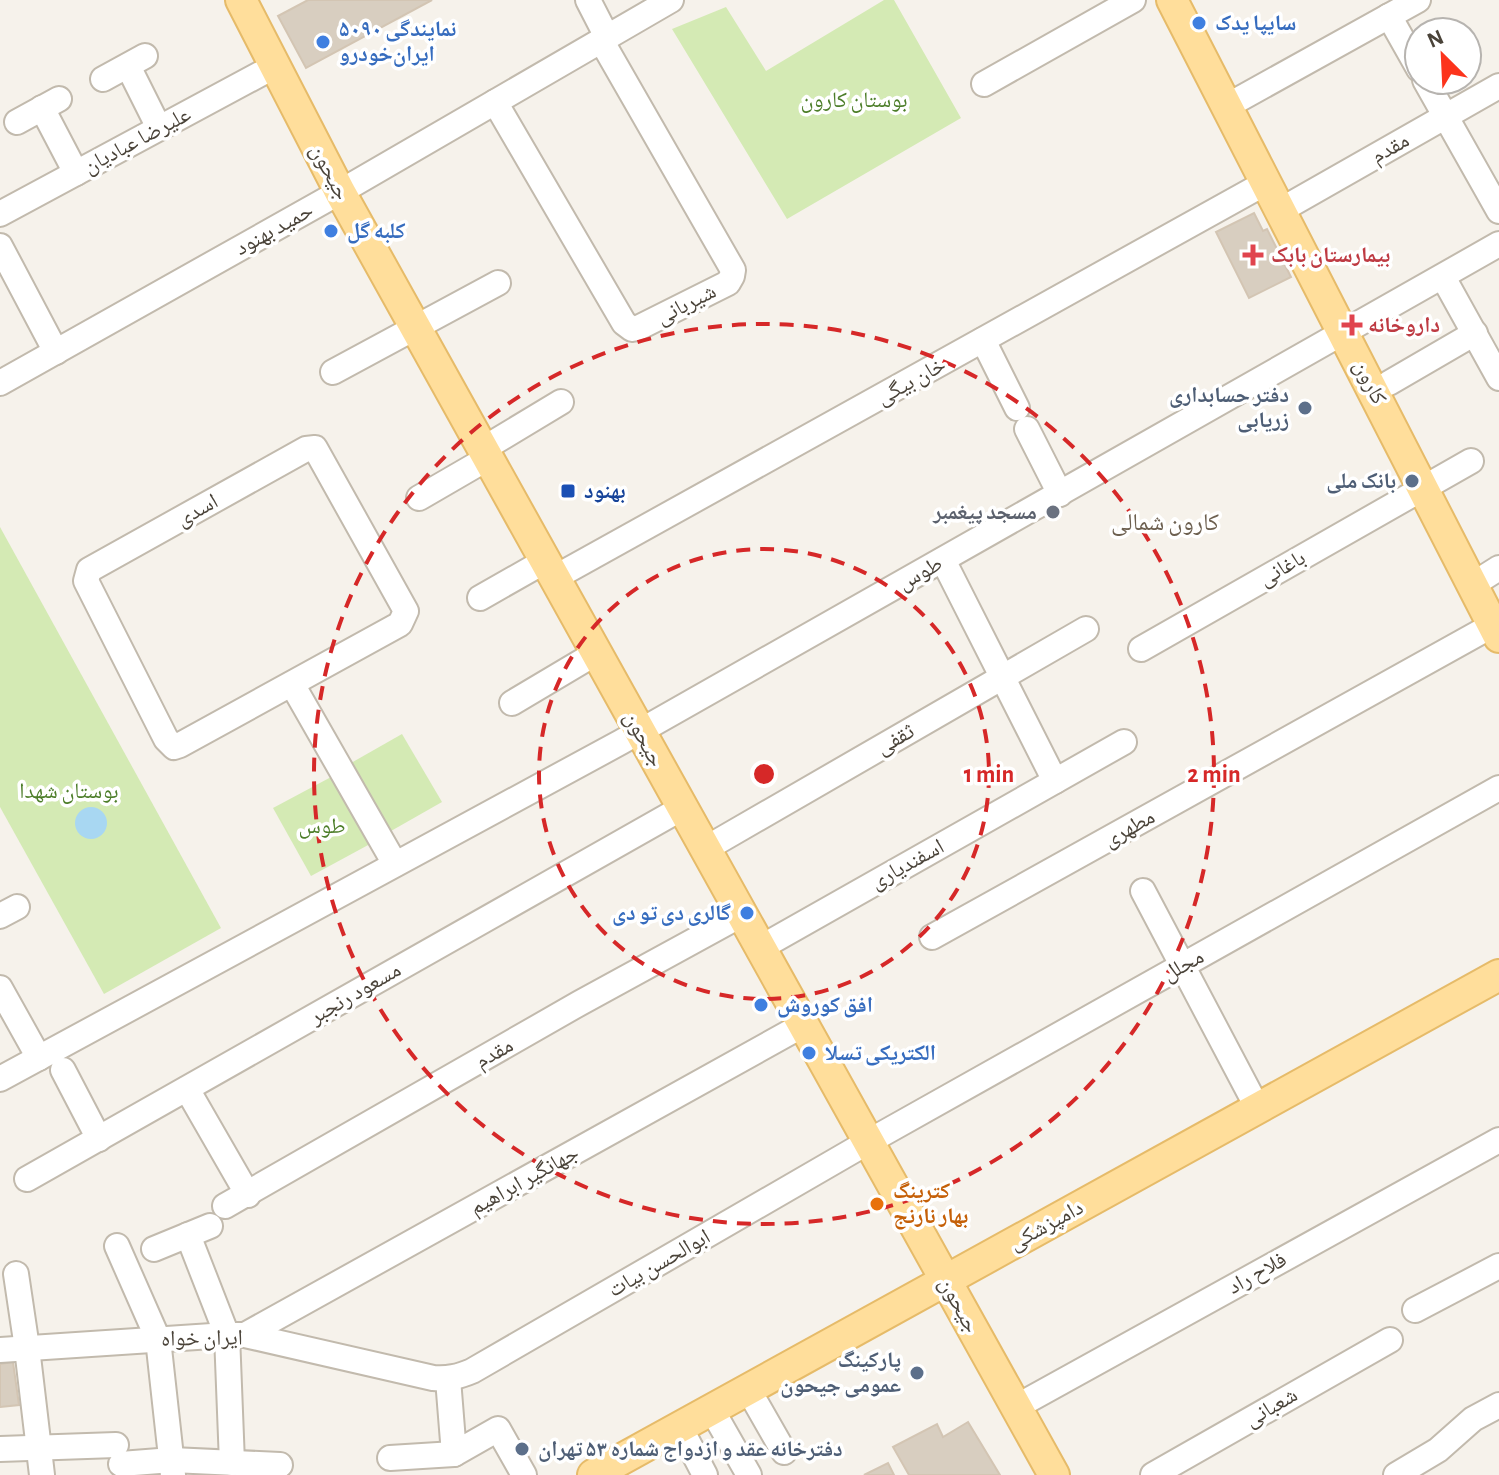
<svg xmlns="http://www.w3.org/2000/svg" width="1499" height="1475" font-family="'Alegreya Sans','Noto Naskh Arabic',sans-serif">
  <rect width="100%" height="100%" fill="#f6f2eb"/>
  <g fill="#d4eab4">
    <path d="M884,0H894L961,118L787,219L672,29L726,7L766,71Z"/>
    <path d="M0,527L221,928L104,994L0,807Z"/>
    <path d="M402,734L442,802L391,831L351,763Z"/>
    <path d="M333,776L370,844L311,876L273,808Z"/>
  </g>
  <circle fill="#a8d7f2" cx="91" cy="823" r="16"/>
  <g fill="#d8cec0" stroke="#d3c5b3" stroke-width="2">
    <path d="M308,0H432L306,68L278,16Z"/>
    <path d="M1254,213L1263,231L1267,229L1291,277L1249,298L1216,232Z"/>
    <path d="M13,1362L19,1405L0,1407V1364Z"/>
    <path d="M968,1422L1000,1475H909L893,1447L937,1424L943,1437Z"/>
    <path d="M888,1463L894,1475H864Z"/>
  </g>
  <g fill="none" stroke-linecap="round" stroke-linejoin="round">
    <defs>
      <g id="minor">
        <path d="M588,0L607,37"/>
        <path d="M1389,16L1419,69"/>
        <path d="M128,66L159,128"/>
        <path d="M103,79L145,56"/>
        <path d="M1425,80L1499,211"/>
        <path d="M984,84L1133,0"/>
        <path d="M495,102L624,323L632,329L638,328L728,283L732,276L733,270L601,40"/>
        <path d="M1227,106L1418,0"/>
        <path d="M42,108L76,173"/>
        <path d="M17,122L59,99"/>
        <path d="M1281,210L1499,86"/>
        <path d="M0,214L275,66"/>
        <path d="M0,246L56,352"/>
        <path d="M1443,277L1499,378"/>
        <path d="M983,340L1017,408"/>
        <path d="M333,372L498,283"/>
        <path d="M0,383L340,192L671,0"/>
        <path d="M1389,383L1475,333"/>
        <path d="M1027,429L1060,494"/>
        <path d="M315,448L406,611L400,624L180,745L174,747L166,739L86,581L89,570L306,449Z"/>
        <path d="M483,449L561,402"/>
        <path d="M419,498L488,458"/>
        <path d="M943,560L1055,781"/>
        <path d="M554,578L1267,182"/>
        <path d="M1472,585L1499,568"/>
        <path d="M480,598L545,561"/>
        <path d="M1141,649L1471,461"/>
        <path d="M292,684L395,864"/>
        <path d="M512,703L596,653"/>
        <path d="M705,849L1086,629"/>
        <path d="M1143,891L1257,1107"/>
        <path d="M0,916L17,907"/>
        <path d="M932,937L1493,625"/>
        <path d="M760,948L1124,742"/>
        <path d="M0,988L39,1058"/>
        <path d="M63,1070L99,1139"/>
        <path d="M0,1079L621,742L1499,244"/>
        <path d="M187,1089L248,1195"/>
        <path d="M27,1179L682,808"/>
        <path d="M225,1206L580,1003L741,915"/>
        <path d="M188,1235L227,1335L232,1463"/>
        <path d="M117,1246L158,1339L173,1475"/>
        <path d="M154,1249L210,1226"/>
        <path d="M16,1274L27,1348L42,1475"/>
        <path d="M1415,1310L1499,1266"/>
        <path d="M245,1335L803,1025"/>
        <path d="M0,1350L227,1335H245L433,1378C448,1379 458,1377 472,1371L868,1142L1499,788"/>
        <path d="M448,1379L454,1454L498,1429L524,1475"/>
        <path d="M748,1389L784,1452"/>
        <path d="M1016,1407L1499,1140"/>
        <path d="M712,1410L749,1475"/>
        <path d="M680,1427L705,1475"/>
        <path d="M0,1449L116,1445"/>
        <path d="M390,1458L454,1454"/>
        <path d="M121,1464L172,1460L280,1465"/>
        <path d="M1153,1475L1390,1340"/>
        <path d="M1396,1475L1438,1450L1473,1419L1499,1405"/>
      </g>
      <g id="major">
        <path d="M241,0L340,192L1054,1475"/>
        <path d="M1172,0L1499,637"/>
        <path d="M593,1475L1499,975"/>
      </g>
    </defs>
    <use href="#minor" stroke="#c2baad" stroke-width="28"/>
    <use href="#major" stroke="#e6bb69" stroke-width="34"/>
    <use href="#minor" stroke="#fff" stroke-width="24"/>
    <use href="#major" stroke="#ffde9b" stroke-width="30"/>
  </g>
  <g fill="none" stroke="#d62828" stroke-width="4" stroke-dasharray="14 10">
    <circle cx="764" cy="774" r="225"/>
    <circle cx="764" cy="774" r="450"/>
  </g>
  <g fill="#3f7fe0" stroke="#fff" stroke-width="3">
    <circle cx="1199" cy="23" r="8"/>
    <circle cx="323" cy="42" r="8"/>
    <circle cx="331" cy="231" r="8"/>
    <circle cx="747" cy="913" r="8"/>
    <circle cx="761" cy="1005" r="8"/>
    <circle cx="809" cy="1053" r="8"/>
  </g>
  <g fill="#e0444e" stroke="#fff" stroke-width="3">
    <path d="M1249 243h8v8h8v8h-8v8h-8v-8h-8v-8h8z"/>
    <path d="M1348 313h8v8h8v8h-8v8h-8v-8h-8v-8h8z"/>
  </g>
  <g fill="#5c6f8a" stroke="#fff" stroke-width="3">
    <circle cx="1305" cy="408" r="8"/>
    <circle cx="1412" cy="481" r="8"/>
    <circle cx="917" cy="1373" r="8"/>
    <circle cx="522" cy="1449" r="8"/>
  </g>
  <rect fill="#1a4fb4" stroke="#fff" stroke-width="3" x="560" y="483" width="16" height="16" rx="4"/>
  <circle fill="#6b7280" stroke="#fff" stroke-width="3" cx="1053" cy="512" r="8"/>
  <circle fill="#e8710a" stroke="#fff" stroke-width="3" cx="877" cy="1204" r="8"/>
  <g text-anchor="middle" dominant-baseline="central" stroke-width="7" stroke-linejoin="round" paint-order="stroke">
    <g font-size="22" font-weight="bold" fill="#366cbe" stroke="#fff" text-anchor="start">
      <text x="1215" y="23">سایپا یدک</text>
      <text x="339" y="29">نمایندگی ۵۰۹۰<tspan x="339" dy="25">ایران‌خودرو</tspan></text>
      <text x="347" y="231">کلبه گل</text>
      <text x="731" y="913" text-anchor="end">گالری دی تو دی</text>
      <text x="777" y="1005">افق کوروش</text>
      <text x="825" y="1053">الکتریکی تسلا</text>
    </g>
    <g font-size="22" fill="#4d7e2a" stroke="#fff">
      <text x="854" y="100">بوستان کارون</text>
      <text x="69" y="791">بوستان شهدا</text>
      <text x="322" y="826">طوس</text>
    </g>
    <g font-size="22" fill="#4a4339" stroke="#fff">
      <text transform="translate(137 140) rotate(-28)">علیرضا عبادیان</text>
      <text transform="translate(1390 148) rotate(-30)">مقدم</text>
      <text transform="translate(330 172) rotate(62)">جیحون</text>
      <text transform="translate(274 229) rotate(-29)">حمید بهنود</text>
      <text transform="translate(686 304) rotate(-27)">شیربانی</text>
      <text transform="translate(911 381) rotate(-29)">خان بیگی</text>
      <text transform="translate(1370 382) rotate(63)">کارون</text>
      <text transform="translate(197 510) rotate(-29)">اسدی</text>
      <text transform="translate(1282 568) rotate(-30)">باغانی</text>
      <text transform="translate(920 573) rotate(-29)">طوس</text>
      <text transform="translate(644 739) rotate(61)">جیحون</text>
      <text transform="translate(895 739) rotate(-30)">ثقفی</text>
      <text transform="translate(1129 828) rotate(-29)">مطهری</text>
      <text transform="translate(907 864) rotate(-29)">اسفندیاری</text>
      <text transform="translate(1183 965) rotate(-29)">مجلل</text>
      <text transform="translate(355 993) rotate(-30)">مسعود رنجبر</text>
      <text transform="translate(494 1053) rotate(-30)">مقدم</text>
      <text transform="translate(524 1180) rotate(-29)">جهانگیر ابراهیم</text>
      <text transform="translate(1046 1225) rotate(-29)">دامپزشکی</text>
      <text transform="translate(659 1263) rotate(-30)">ابوالحسن بیات</text>
      <text transform="translate(1257 1273) rotate(-29)">فلاح راد</text>
      <text transform="translate(959 1305) rotate(61)">جیحون</text>
      <text transform="translate(202 1338) rotate(-1)">ایران خواه</text>
      <text transform="translate(1271 1407) rotate(-30)">شعبانی</text>
    </g>
    <g font-size="22" font-weight="bold" fill="#be3a42" stroke="#fff" text-anchor="start">
      <text x="1271" y="255">بیمارستان بابک</text>
      <text x="1368" y="325">داروخانه</text>
    </g>
    <g font-size="22" font-weight="bold" fill="#4e5e75" stroke="#fff" text-anchor="end">
      <text x="1289" y="395">دفتر حسابداری<tspan x="1289" dy="25">زریابی</tspan></text>
      <text x="1396" y="481">بانک ملی</text>
      <text x="901" y="1360">پارکینگ<tspan x="901" dy="25">عمومی جیحون</tspan></text>
      <text x="538" y="1449" text-anchor="start">دفترخانه عقد و ازدواج شماره ۵۳ تهران</text>
    </g>
    <g font-size="22" font-weight="bold" fill="#164399" stroke="#fff" text-anchor="start">
      <text x="584" y="491">بهنود</text>
    </g>
    <g font-size="22" font-weight="bold" fill="#5b616d" stroke="#fff" text-anchor="end">
      <text x="1037" y="512">مسجد پیغمبر</text>
    </g>
    <g font-size="22" font-weight="bold" fill="#c56008" stroke="#fff" text-anchor="start">
      <text x="893" y="1191">کترینگ<tspan x="893" dy="25">بهار نارنج</tspan></text>
    </g>
    <g font-size="24" fill="#6d6050" stroke="#fff">
      <text x="1165" y="523">کارون شمالی</text>
    </g>
  </g>
  <circle cx="764" cy="774" r="12" fill="#d62828" stroke="#fff" stroke-width="4"/>
  <g font-size="24" text-anchor="middle" font-weight="bold" fill="#d62828" stroke="#fff" stroke-width="7" stroke-linejoin="round" paint-order="stroke">
    <text x="989" y="782">1 min</text>
    <text x="1214" y="782">2 min</text>
  </g>
  <g transform="translate(1443 56) rotate(336)"><circle r="38" fill="#ffffff" stroke="#b7b4b0" stroke-width="2"/>
  <path d="M0-6L14 30L0 20L-14 30Z" fill="#fc341c"/>
  <text y="-12" font-size="22" font-weight="bold" text-anchor="middle" fill="#4a4339">N</text>
  </g>
</svg>
